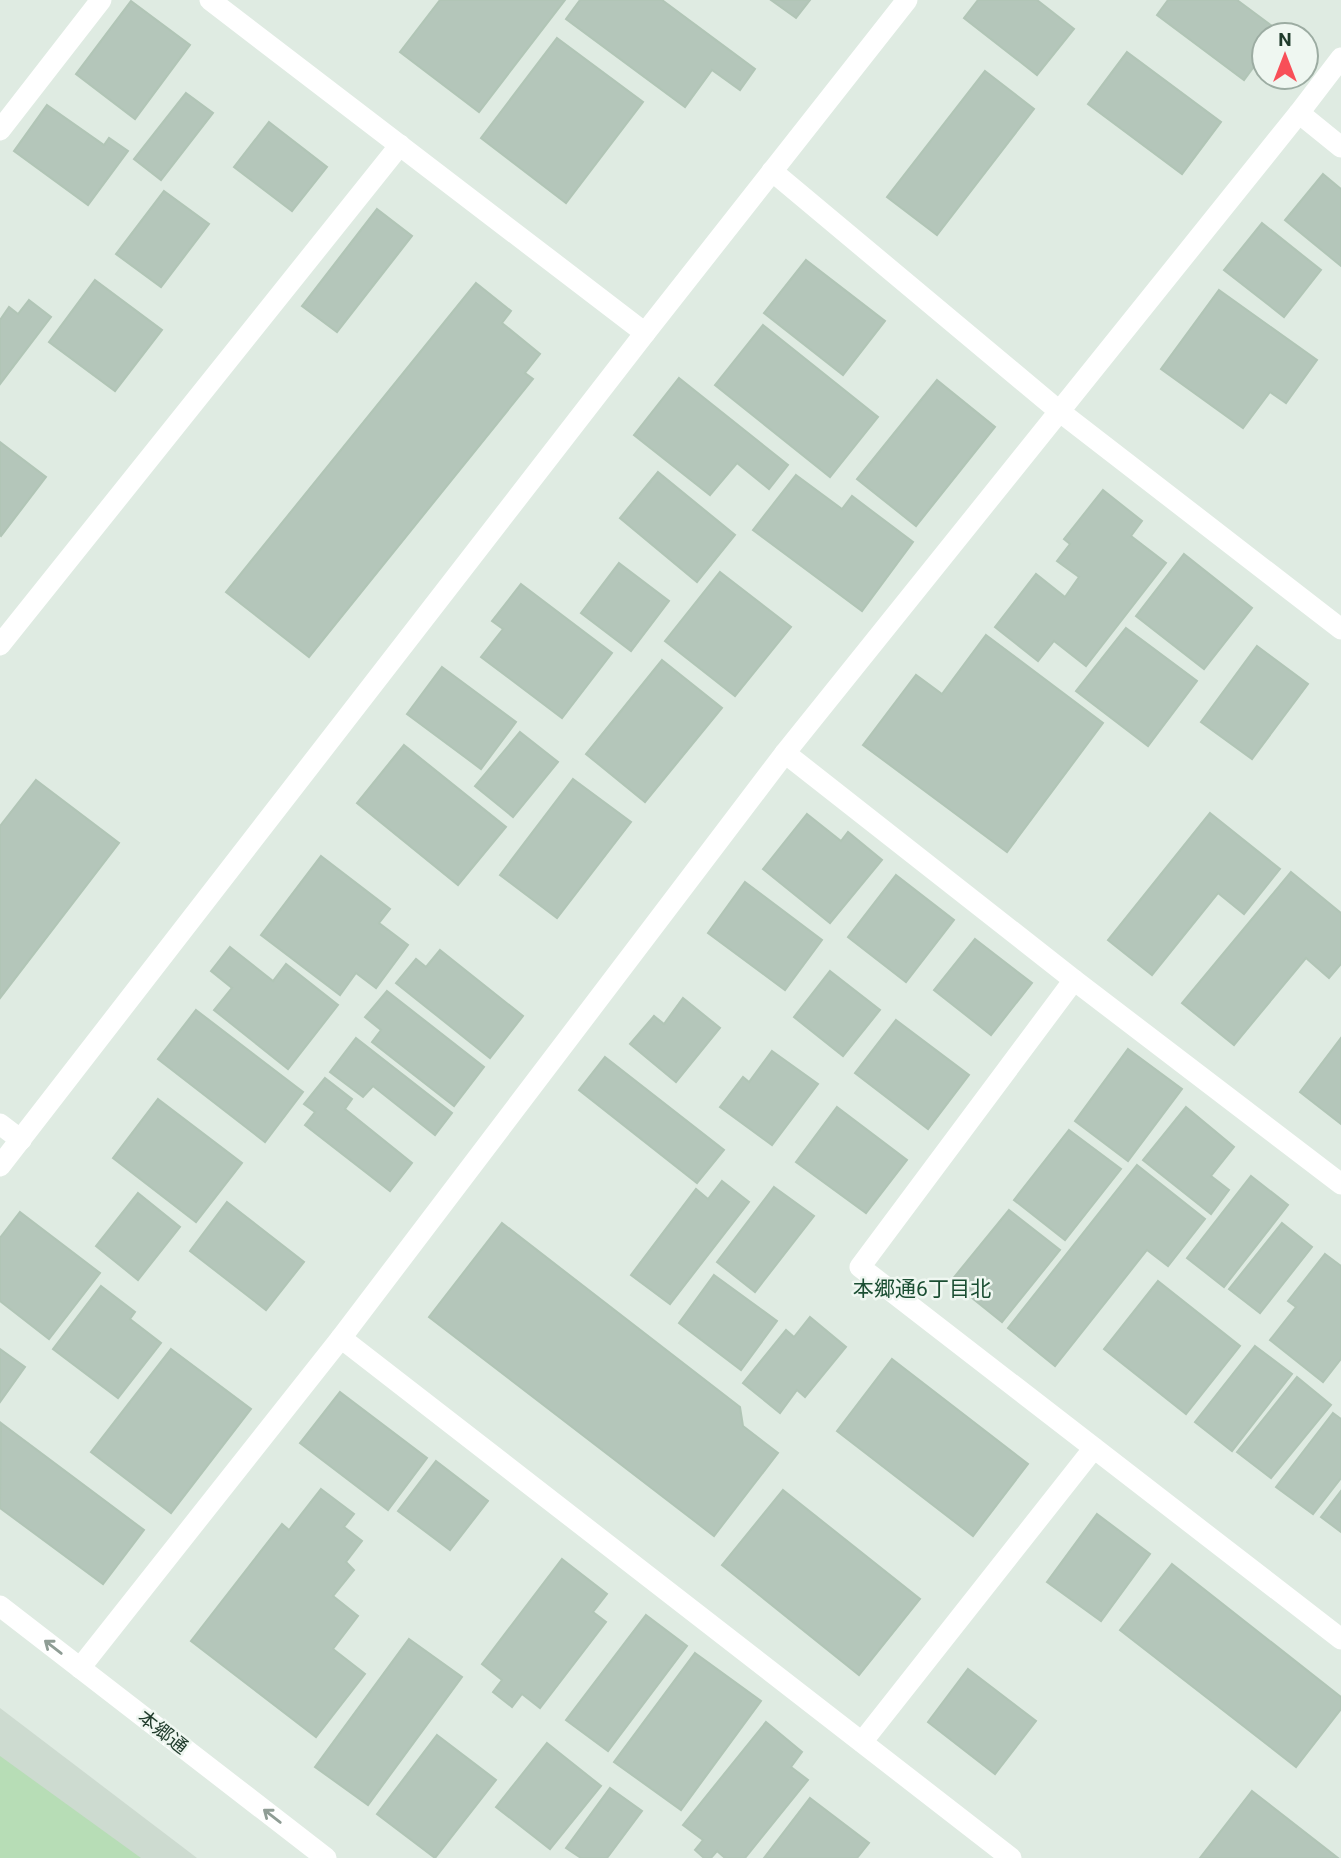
<svg xmlns="http://www.w3.org/2000/svg" width="1341" height="1858" font-family="Roboto,'Noto Sans JP',sans-serif">
  <rect width="100%" height="100%" fill="#dfebe2"/>
  <path fill="#cddbd0" d="M0,1708L197,1858H0Z"/>
  <path fill="#b7ddb6" d="M0,1756L141,1858H0Z"/>
  <g fill="#b4c6ba" stroke="#b1c5b6" stroke-width="2">
    <path d="M440,0H565L479,112L400,52Z"/>
    <path d="M580,0H662L755,69L740,90L712,70L685,107L566,19Z"/>
    <path d="M771,0H810L796,18Z"/>
    <path d="M978,0H1037L1074,29L1037,75L964,18Z"/>
    <path d="M1168,0H1237L1280,32L1278,35H1264V53L1244,80L1157,15Z"/>
    <path d="M131,1L190,45L135,119L76,74Z"/>
    <path d="M557,38L643,102L566,203L481,138Z"/>
    <path d="M1127,52L1221,122L1182,174L1088,104Z"/>
    <path d="M985,71L1034,109L937,235L887,197Z"/>
    <path d="M186,93L213,113L161,180L134,159Z"/>
    <path d="M47,105L104,145L109,138L128,151L88,205L14,151Z"/>
    <path d="M269,122L327,167L292,211L234,167Z"/>
    <path d="M1323,174L1341,189V266L1285,220Z"/>
    <path d="M164,191L209,224L161,287L116,254Z"/>
    <path d="M377,209L412,236L337,332L302,306Z"/>
    <path d="M1262,223L1321,270L1284,317L1224,270Z"/>
    <path d="M806,260L885,321L843,375L764,313Z"/>
    <path d="M95,280L162,330L115,391L49,342Z"/>
    <path d="M476,283L511,311L502,323L540,354L525,373L533,379L309,657L226,592Z"/>
    <path d="M1219,290L1317,360L1286,403L1270,392L1243,428L1161,369Z"/>
    <path d="M29,300L51,317L0,384V320L9,307L18,314Z"/>
    <path d="M763,325L878,417L830,477L715,385Z"/>
    <path d="M679,378L788,465L769,489L737,463L710,495L634,435Z"/>
    <path d="M937,380L995,427L916,526L857,479Z"/>
    <path d="M0,442L46,477L1,536L0,535Z"/>
    <path d="M658,472L735,535L697,582L620,518Z"/>
    <path d="M796,475L842,509L852,496L913,542L862,611L753,530Z"/>
    <path d="M1103,490L1142,521L1131,536L1166,563L1086,666L1054,641L1038,661L995,627L1036,574L1065,597L1079,577L1057,561L1070,544L1064,539Z"/>
    <path d="M1184,554L1252,608L1204,669L1136,616Z"/>
    <path d="M619,563L669,601L631,651L581,613Z"/>
    <path d="M720,572L791,627L735,696L665,641Z"/>
    <path d="M521,584L612,653L562,718L481,657L503,629L492,621Z"/>
    <path d="M1126,628L1197,681L1148,746L1076,691Z"/>
    <path d="M986,635L1103,723L1007,852L863,745L916,675L942,694Z"/>
    <path d="M1257,646L1308,684L1252,759L1201,722Z"/>
    <path d="M662,660L722,708L645,802L586,754Z"/>
    <path d="M442,667L516,722L481,769L407,714Z"/>
    <path d="M520,732L558,762L513,817L475,786Z"/>
    <path d="M404,745L506,827L458,885L357,803Z"/>
    <path d="M573,779L631,822L557,918L500,875Z"/>
    <path d="M36,780L119,843L0,998V826Z"/>
    <path d="M1210,813L1280,869L1244,914L1218,893L1152,975L1108,940Z"/>
    <path d="M807,814L841,841L848,832L882,860L830,923L763,869Z"/>
    <path d="M321,856L390,909L379,923L408,945L376,988L356,973L340,995L261,935Z"/>
    <path d="M1291,872L1341,913V964L1329,978L1306,958L1234,1045L1182,1003Z"/>
    <path d="M896,875L954,920L906,982L848,937Z"/>
    <path d="M745,882L822,940L785,990L708,933Z"/>
    <path d="M975,939L1032,983L991,1035L934,990Z"/>
    <path d="M230,947L273,981L286,964L338,1005L288,1069L214,1010L232,988L211,971Z"/>
    <path d="M440,950L523,1016L490,1058L396,983L416,959L426,967Z"/>
    <path d="M830,971L880,1010L843,1056L794,1017Z"/>
    <path d="M387,991L484,1067L454,1106L372,1042L381,1030L365,1017Z"/>
    <path d="M683,998L720,1028L676,1082L630,1044L654,1016L664,1024Z"/>
    <path d="M196,1010L303,1092L265,1142L158,1059Z"/>
    <path d="M896,1020L969,1075L928,1129L855,1073Z"/>
    <path d="M356,1038L452,1113L435,1135L373,1086L363,1097L330,1072Z"/>
    <path d="M1341,1038V1124L1300,1092Z"/>
    <path d="M1128,1049L1182,1089L1128,1161L1075,1121Z"/>
    <path d="M772,1051L818,1084L772,1145L720,1107L743,1077L749,1082Z"/>
    <path d="M605,1057L724,1150L697,1183L579,1090Z"/>
    <path d="M325,1078L352,1099L345,1109L412,1163L390,1191L305,1125L315,1112L304,1104Z"/>
    <path d="M158,1099L242,1163L196,1222L113,1158Z"/>
    <path d="M837,1107L907,1160L866,1213L796,1162Z"/>
    <path d="M1186,1107L1234,1147L1211,1176L1229,1190L1211,1214L1143,1160Z"/>
    <path d="M1069,1130L1121,1169L1065,1240L1014,1200Z"/>
    <path d="M1137,1165L1205,1219L1168,1266L1147,1250L1055,1366L1008,1328Z"/>
    <path d="M1251,1176L1288,1205L1224,1287L1187,1258Z"/>
    <path d="M722,1181L749,1202L670,1304L631,1275L696,1189L708,1199Z"/>
    <path d="M774,1187L814,1216L755,1292L717,1262Z"/>
    <path d="M138,1193L180,1227L138,1280L96,1246Z"/>
    <path d="M227,1202L304,1262L266,1310L190,1251Z"/>
    <path d="M1009,1210L1060,1250L1002,1322L951,1281Z"/>
    <path d="M20,1212L100,1273L49,1339L0,1301V1238Z"/>
    <path d="M502,1223L740,1407L743,1426L778,1453L714,1536L429,1317Z"/>
    <path d="M1282,1223L1312,1247L1260,1313L1229,1289Z"/>
    <path d="M1325,1254L1341,1266V1359L1323,1382L1270,1340L1296,1307L1288,1301Z"/>
    <path d="M714,1275L777,1321L741,1370L679,1323Z"/>
    <path d="M1158,1281L1240,1346L1186,1414L1104,1349Z"/>
    <path d="M101,1286L135,1312L130,1319L161,1343L118,1398L53,1349Z"/>
    <path d="M810,1317L846,1347L805,1397L797,1390L780,1413L743,1383L786,1330L794,1337Z"/>
    <path d="M1255,1346L1292,1374L1232,1451L1195,1422Z"/>
    <path d="M0,1349L25,1367L0,1402Z"/>
    <path d="M171,1349L251,1409L171,1513L91,1452Z"/>
    <path d="M892,1359L1028,1464L973,1536L837,1431Z"/>
    <path d="M1297,1377L1331,1405L1271,1478L1237,1452Z"/>
    <path d="M340,1392L427,1458L388,1510L300,1443Z"/>
    <path d="M1333,1413L1341,1419V1478L1313,1514L1276,1487Z"/>
    <path d="M1,1423L144,1530L103,1584L0,1508Z"/>
    <path d="M436,1461L488,1501L450,1550L398,1511Z"/>
    <path d="M321,1489L354,1514L344,1527L362,1541L346,1562L354,1570L333,1596L358,1616L333,1649L365,1674L316,1737L191,1641L282,1524L289,1530Z"/>
    <path d="M783,1490L920,1599L859,1675L722,1565Z"/>
    <path d="M1341,1491V1532L1321,1517Z"/>
    <path d="M1097,1514L1150,1554L1101,1621L1047,1582Z"/>
    <path d="M562,1559L607,1594L593,1612L606,1622L540,1708L522,1694L512,1707L493,1692L502,1680L482,1664Z"/>
    <path d="M1172,1564L1341,1697V1709L1296,1767L1120,1630Z"/>
    <path d="M646,1615L687,1646L608,1751L566,1720Z"/>
    <path d="M409,1639L462,1677L368,1805L315,1767Z"/>
    <path d="M695,1653L761,1701L681,1810L614,1762Z"/>
    <path d="M968,1669L1036,1721L995,1774L928,1722Z"/>
    <path d="M766,1722L802,1752L791,1767L808,1780L745,1858H725L717,1851L711,1858H704L695,1850L703,1840L683,1825Z"/>
    <path d="M437,1735L496,1780L435,1858L377,1814Z"/>
    <path d="M547,1743L601,1786L550,1849L496,1807Z"/>
    <path d="M610,1788L642,1811L607,1858H581L566,1848Z"/>
    <path d="M1252,1791L1338,1858H1200Z"/>
    <path d="M810,1798L869,1843L857,1858H764Z"/>
  </g>
  <g fill="none" stroke-linecap="round" stroke-linejoin="round">
    <g stroke="#fff" stroke-width="21">
      <path d="M210,0L645,333"/>
      <path d="M1299,113L1341,147"/>
      <path d="M0,130L101,0"/>
      <path d="M772,171L1059,411L1341,629"/>
      <path d="M0,645L400,145"/>
      <path d="M785,753L1074,980L1341,1184"/>
      <path d="M1074,980L860,1267L1341,1639"/>
      <path d="M0,1124L21,1140"/>
      <path d="M0,1166L645,333L907,0"/>
      <path d="M341,1338L1011,1858"/>
      <path d="M80,1668L341,1338L785,753L1299,113L1341,58"/>
      <path d="M862,1742L1094,1448"/>
    </g>
    <path stroke="#fff" stroke-width="21" d="M0,1606L326,1858"/>
  </g>
  <defs><path id="oneway-shaft" d="M-6 0H5M1.5-3L5.5 0L1.5 3" fill="none" stroke-width="1.6" stroke-linecap="round" stroke-linejoin="round" transform="scale(1.75)"/></defs>
  <g stroke="#8f9d95">
    <use href="#oneway-shaft" transform="translate(53 1647) rotate(-142)"/>
    <use href="#oneway-shaft" transform="translate(272 1816) rotate(-142)"/>
  </g>
  <g text-anchor="middle" dominant-baseline="central" stroke-width="5" stroke-linejoin="round" paint-order="stroke">
    <g font-size="19" fill="#1f3b2b" stroke="#eff7f1">
      <text transform="translate(163 1732) rotate(38)">本郷通</text>
    </g>
    <g font-size="21" fill="#1a4e32" stroke="#eff7f1">
      <text x="922" y="1289">本郷通6丁目北</text>
    </g>
  </g>
  <g transform="translate(1285 56)"><circle r="33" fill="#eff7f1" stroke="#9caca2" stroke-width="2"/>
  <path d="M0-5L12 26L0 18L-12 26Z" fill="#f84f58"/>
  <text y="-10" font-size="19" font-weight="bold" text-anchor="middle" fill="#1f3b2b">N</text>
  </g>
</svg>
